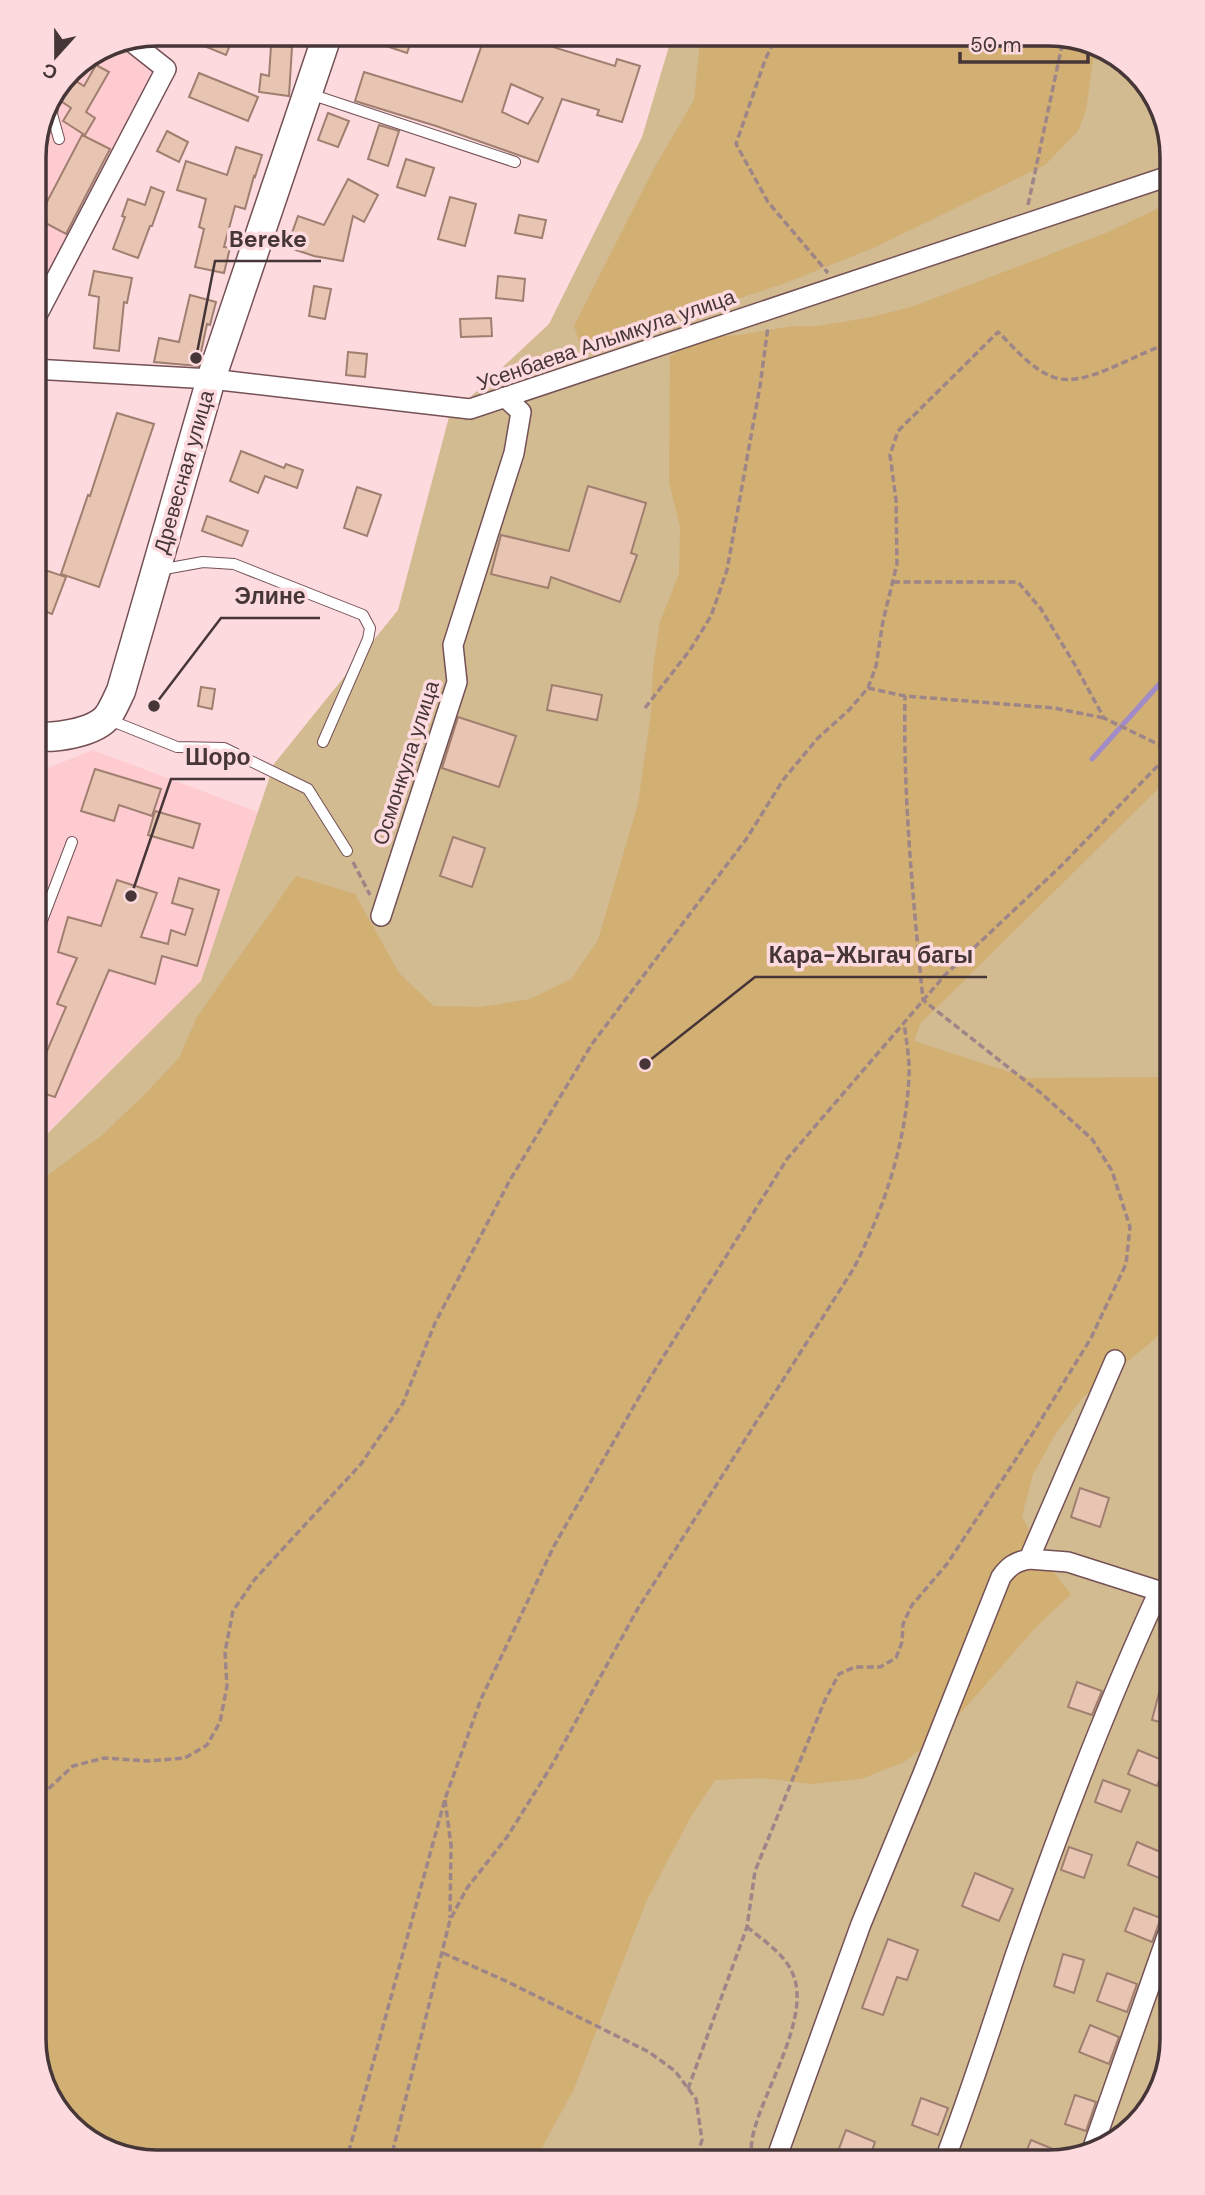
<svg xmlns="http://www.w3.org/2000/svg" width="1205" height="2195" font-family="'DM Sans',sans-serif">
  <rect width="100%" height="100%" fill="#fcdade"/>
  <g fill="#fdcbd0">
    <path d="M117,41L158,73L33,310V149L70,69L110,43Z"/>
    <path d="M93,750L258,812L201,981L33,1148V768L40,771Z"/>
  </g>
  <path fill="#d2ba91" d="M671,33L1057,34L1123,59L1162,109L1172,157V2038L1151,2106L1096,2152L1048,2162H149L88,2141L43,2086L33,2038V1148L201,981L274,764L398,610L449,417L549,324L642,137L670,43Z"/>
  <g fill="#d2af73">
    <path d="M701,33L1057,34L1095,48L1086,110L1078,131L1045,165L873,248L780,285L582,349L574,326L653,170L694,100Z"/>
    <path d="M1172,202V781L1161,786L920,1024L914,1041L1028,1078L1172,1077V1316L1155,1339L1082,1398L1055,1435L1033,1474L1022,1516L1042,1557L1071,1594L1037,1626L944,1732L904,1762L861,1779L812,1784L761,1778L715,1780L690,1818L646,1902L574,2089L534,2162H149L88,2141L43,2086L33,2038V1186L101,1136L142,1097L179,1058L197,1017L296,876L355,894L399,973L434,1006L481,1007L530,999L571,979L598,940L638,804L651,714L653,667L660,622L679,574L680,527L669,482L670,356L691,345L714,337L739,335L793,326H817L867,318L911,307L1106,233Z"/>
  </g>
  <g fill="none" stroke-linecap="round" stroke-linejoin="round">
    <path stroke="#a18cc7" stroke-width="5" d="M1092,759L1172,670"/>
  </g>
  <g fill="#e8c4b3" stroke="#a07f70" stroke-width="2" fill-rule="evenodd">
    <path d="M209,33H235L226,55L204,46Z"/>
    <path d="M356,33H414L407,53L356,36Z"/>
    <path d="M486,33H507L615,66L617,59L640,66L622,122L597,115L599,110L562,99L538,162L436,126L355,101L364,72L462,102ZM511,84L543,98L528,124L502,112Z"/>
    <path d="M271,46L292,47L289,96L259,92L261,74L269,76Z"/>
    <path d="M96,65L109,72L86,112L95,118L85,135L63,121L71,108L58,99L71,78L84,86Z"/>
    <path d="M199,73L258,97L248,121L189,97Z"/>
    <path d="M328,113L349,121L338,147L318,140Z"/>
    <path d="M379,125L399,131L388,166L368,159Z"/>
    <path d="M167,131L188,142L179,162L157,151Z"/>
    <path d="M82,135L110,149L66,234L38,219Z"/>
    <path d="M236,147L262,155L255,177L254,176L245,209L235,206L224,247L230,248L224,273L195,267L204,229L199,227L206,199L177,190L186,161L227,175Z"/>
    <path d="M406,159L434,168L425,196L397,187Z"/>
    <path d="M348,179L378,195L364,222L353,216L343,261L314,256L287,247L298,216L324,225Z"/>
    <path d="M151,187L164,192L152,226H150L138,258L113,249L125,217L122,216L128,199L145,205Z"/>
    <path d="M450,197L476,204L465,246L438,239Z"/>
    <path d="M519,215L546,220L542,238L515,233Z"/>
    <path d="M94,271L132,278L127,303L124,302L119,351L94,348L99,297L89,295Z"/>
    <path d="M498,276L525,279L523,301L496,298Z"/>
    <path d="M314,286L331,289L325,319L309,316Z"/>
    <path d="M190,295L216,302L210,325L207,324L198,366L154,362L159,338L179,342Z"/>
    <path d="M491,318L492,336L461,337L460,319Z"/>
    <path d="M348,352L367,354L365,377L346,375Z"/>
    <path d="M117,413L154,424L99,587L61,574L88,495L90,496Z"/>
    <path d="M241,451L284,468L286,464L303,470L297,488L265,476L258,493L230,481Z"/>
    <path d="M588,486L646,503L631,553L637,555L620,602L551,577L548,588L491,574L501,535L569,551Z"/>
    <path d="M357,487L381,495L367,536L344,528Z"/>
    <path d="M207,516L248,531L242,546L202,531Z"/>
    <path d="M33,566L66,577L52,614L33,607Z"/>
    <path d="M552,685L602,695L597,720L547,710Z"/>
    <path d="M201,687L215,689L212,709L198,706Z"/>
    <path d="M458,717L516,736L499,787L442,768Z"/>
    <path d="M95,769L161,789L152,816L119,805L114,821L81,811Z"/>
    <path d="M155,811L200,824L193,848L148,835Z"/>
    <path d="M453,837L485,848L472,887L440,876Z"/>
    <path d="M179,878L219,890L197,966L162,956L155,984L109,970L55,1097L33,1090V1054L44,1058L66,1007L57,1004L77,958L58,952L68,917L101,926L117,880L157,893L141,937L168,944L171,930L185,935L193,909L172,903Z"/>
    <path d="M1080,1488L1109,1498L1100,1527L1071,1517Z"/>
    <path d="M1167,1662L1172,1663V1725L1152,1720Z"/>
    <path d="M1077,1682L1102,1691L1092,1715L1068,1707Z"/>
    <path d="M1138,1750L1167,1762L1157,1786L1128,1774Z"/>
    <path d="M1103,1780L1130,1790L1121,1812L1095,1802Z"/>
    <path d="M1137,1842L1172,1857V1862L1164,1880L1128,1865Z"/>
    <path d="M1069,1847L1092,1855L1084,1878L1061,1870Z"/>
    <path d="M975,1873L1013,1889L999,1921L962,1906Z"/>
    <path d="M1134,1908L1161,1918L1152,1942L1125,1931Z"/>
    <path d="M888,1939L918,1950L907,1980L897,1977L883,2015L862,2008Z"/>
    <path d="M1063,1954L1084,1960L1074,1993L1054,1986Z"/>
    <path d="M1107,1973L1137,1984L1127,2012L1097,2001Z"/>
    <path d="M1090,2025L1119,2037L1109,2064L1079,2052Z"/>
    <path d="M1075,2095L1096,2102L1086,2131L1065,2124Z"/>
    <path d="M921,2098L948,2108L938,2135L912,2125Z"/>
    <path d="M846,2130L875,2142L868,2162H859L837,2154Z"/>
    <path d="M1031,2140L1072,2157L1048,2162H1022Z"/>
  </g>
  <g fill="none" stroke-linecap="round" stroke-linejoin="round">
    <defs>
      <g id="lane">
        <path d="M310,94L515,162"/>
        <path d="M53,107L52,114L59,139"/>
        <path d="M159,570L203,562L234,564L363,615L370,628L368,639L323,742"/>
        <path d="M107,719L177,747L224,748L308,789L347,851"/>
        <path d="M33,944L72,842"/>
      </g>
      <g id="street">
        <path d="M33,323L166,69L128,39"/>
        <path d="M33,369L211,379L470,409L1172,175"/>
        <path d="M381,916L457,682L453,645L514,453L521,412L505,397"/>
        <path d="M1029,1559L1068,1562L1159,1591L1171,1590"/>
        <path d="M1091,2153L1172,1922"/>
        <path d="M775,2162L861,1924L922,1776L1001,1577C1009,1566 1015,1562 1029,1559L1115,1360"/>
        <path d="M944,2162C970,2094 992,2025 1015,1956C1058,1832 1104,1710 1159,1591L1172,1597"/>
      </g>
      <path id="secondary" d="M33,736C53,739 95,733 108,716C113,709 117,699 121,691L211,379L328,33"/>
    </defs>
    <use href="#lane" stroke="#745155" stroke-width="12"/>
    <use href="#street" stroke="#745155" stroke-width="22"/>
    <use href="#secondary" stroke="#745155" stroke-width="31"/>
    <g stroke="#9e8588" stroke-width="3.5" stroke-dasharray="7 3.5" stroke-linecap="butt">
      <path d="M778,33L765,60L736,144L768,202L828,273"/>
      <path d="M1028,205L1064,36"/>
      <path d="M893,582H1018L1041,609L1075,665L1104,718L1172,751"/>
      <path d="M868,688L905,696L1054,708L1104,718"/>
      <path d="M645,708L690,650L711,616L727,570L760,386L768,327"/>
      <path d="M353,862L370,895"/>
      <path d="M445,1800L451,1845L450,1918"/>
      <path d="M33,1803L73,1766L104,1758L148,1761L185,1758L207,1745L220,1722L227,1686L225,1652L233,1611L255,1579L361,1464L403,1403L435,1323L510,1180L592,1044L747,838L783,780L817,739L849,710L868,688L876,666L883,621L897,564L896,500L890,455L898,431L998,332C1014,347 1031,369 1053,377C1085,390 1139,350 1172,343"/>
      <path d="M747,1927C762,1939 784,1954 792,1972C813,2015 763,2090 753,2135C751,2144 751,2153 750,2162"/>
      <path d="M443,1953L508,1982L649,2052L675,2071L696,2099L702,2140L695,2162"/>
      <path d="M688,2089L747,1927L755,1871L825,1700L839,1674L855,1667H880L896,1658L902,1642L903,1624L912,1605L947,1564L1031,1436L1091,1338L1126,1264L1130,1227L1112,1171L1092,1139L1042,1094L923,1000C913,899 903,797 905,696"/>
      <path d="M346,2162L445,1799L481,1699L554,1546L650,1378L787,1159L945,975L1061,866L1172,751"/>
      <path d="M390,2162L450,1920L467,1888L507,1837L552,1765L637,1610L854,1268C884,1208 906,1144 909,1076C910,1059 906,1040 904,1022"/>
    </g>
    <use href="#lane" stroke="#fff" stroke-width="10"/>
    <use href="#street" stroke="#fff" stroke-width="19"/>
    <use href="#secondary" stroke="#fff" stroke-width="28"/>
  </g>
  <g text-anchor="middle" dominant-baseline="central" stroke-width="7" stroke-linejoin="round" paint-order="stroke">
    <g font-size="21" fill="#463638" stroke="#fcdade">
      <text transform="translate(606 340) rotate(-19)">Усенбаева Алымкула улица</text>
      <text transform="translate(184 472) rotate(-74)">Древесная улица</text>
      <text transform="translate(406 763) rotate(-72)">Осмонкула улица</text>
    </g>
  </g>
  <path d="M0 0H1205V2195H0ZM157 46H1049A111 111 0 0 1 1160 157V2039A111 111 0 0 1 1049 2150H157A111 111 0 0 1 46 2039V157A111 111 0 0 1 157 46Z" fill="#fcdade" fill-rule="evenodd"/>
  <path fill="none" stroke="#463638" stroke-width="3.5" d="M157 46H1049A111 111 0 0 1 1160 157V2039A111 111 0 0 1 1049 2150H157A111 111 0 0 1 46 2039V157A111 111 0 0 1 157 46Z"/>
  <path fill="none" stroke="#463638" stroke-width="2.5" d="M196 358L215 261H321M154 706L221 618H320M131 896L171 779H265M645 1064L755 977H987"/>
  <g fill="#463638" stroke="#fcdade" stroke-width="2.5">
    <circle cx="196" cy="358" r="7"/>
    <circle cx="154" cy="706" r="7"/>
    <circle cx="131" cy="896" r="7"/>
    <circle cx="645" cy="1064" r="7"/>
  </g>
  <g font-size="23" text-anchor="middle" font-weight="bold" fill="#463638" stroke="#fcdade" stroke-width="7" stroke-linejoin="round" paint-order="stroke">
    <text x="268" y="247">Bereke</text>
    <text x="270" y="604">Элине</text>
    <text x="218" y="765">Шоро</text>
    <text x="871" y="963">Кара-Жыгач багы</text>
  </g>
  <g transform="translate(56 56) rotate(201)" stroke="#fcdade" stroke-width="5" paint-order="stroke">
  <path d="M0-5L12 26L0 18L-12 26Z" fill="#463638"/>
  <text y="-10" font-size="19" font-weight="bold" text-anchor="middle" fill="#463638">С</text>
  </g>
  <path d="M960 52v10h128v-10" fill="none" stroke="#463638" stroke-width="3.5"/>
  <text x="970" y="52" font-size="21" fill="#463638" stroke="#fcdade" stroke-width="5" paint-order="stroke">50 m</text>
</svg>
